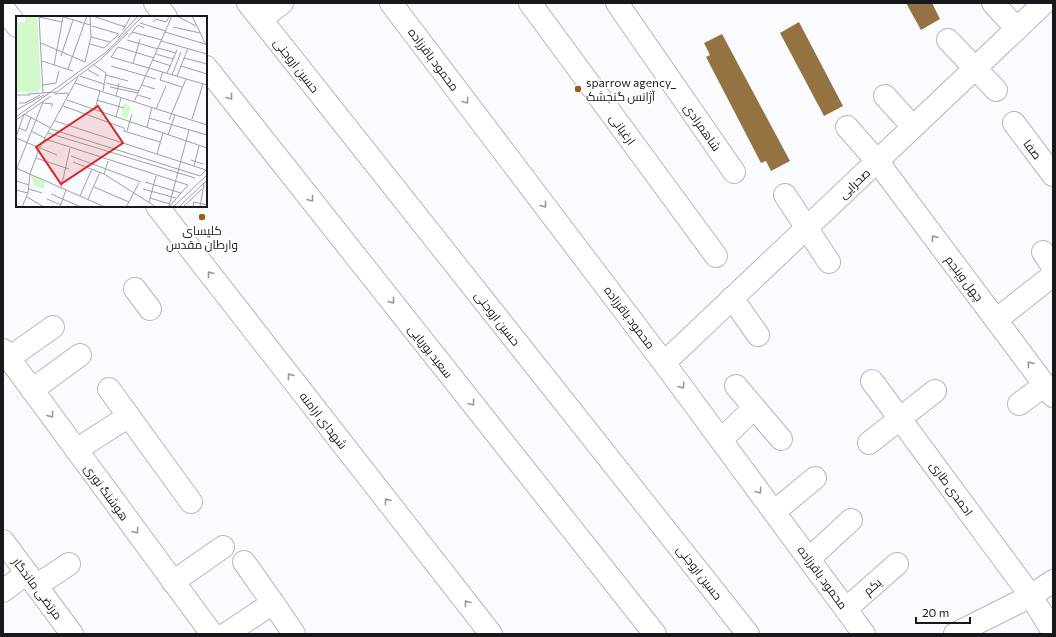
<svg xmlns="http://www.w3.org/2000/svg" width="1056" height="637" font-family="Commissioner,Cairo,sans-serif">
  <rect width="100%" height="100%" fill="#fafbff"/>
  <g fill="#957242">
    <path d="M906,3H932L940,19L921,30Z"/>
    <path d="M799,22L843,106L824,116L780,33Z"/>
    <path d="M722,34L790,161L771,171L766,161L761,163L706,57L710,55L704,43Z"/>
  </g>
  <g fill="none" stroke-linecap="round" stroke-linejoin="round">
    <defs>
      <g id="minor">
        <path d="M155,3L166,17"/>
        <path d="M248,3L748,634"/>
        <path d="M391,3L664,363L864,634"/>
        <path d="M530,3L716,256"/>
        <path d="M617,3L734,172"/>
        <path d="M993,3L1017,29"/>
        <path d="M3,8L17,26"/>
        <path d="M261,19L282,3"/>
        <path d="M948,40L996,90"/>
        <path d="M206,67L655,634"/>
        <path d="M885,96L913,127"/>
        <path d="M1014,123L1053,175"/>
        <path d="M847,127L877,161L1053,396"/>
        <path d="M785,195L829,262"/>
        <path d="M157,206L491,634"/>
        <path d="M1043,252L1053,267"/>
        <path d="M135,289L150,309"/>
        <path d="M732,298L758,335"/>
        <path d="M996,320L1053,275"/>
        <path d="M3,350L212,634"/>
        <path d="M9,358L53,327"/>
        <path d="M664,363L1044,3"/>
        <path d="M872,381L1031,596L1053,632"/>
        <path d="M736,386L781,439"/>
        <path d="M109,389L191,502"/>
        <path d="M32,390L80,355"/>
        <path d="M1019,404L1045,385"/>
        <path d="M721,440L754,408"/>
        <path d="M869,443L935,391"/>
        <path d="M76,450L129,416"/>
        <path d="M774,512L815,478"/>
        <path d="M3,541L72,634"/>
        <path d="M809,559L851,520"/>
        <path d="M244,562L273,603"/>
        <path d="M173,582L223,547"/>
        <path d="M36,586L69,564"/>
        <path d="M3,591L27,573"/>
        <path d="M846,609L897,564"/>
        <path d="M226,634L273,603L294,634"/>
      </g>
      <path id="major" d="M955,634L1031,596L1053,581"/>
    </defs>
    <use href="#minor" stroke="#b4b6c0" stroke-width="24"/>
    <use href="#major" stroke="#b4b6c0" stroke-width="24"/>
    <use href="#minor" stroke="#fff" stroke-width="22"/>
    <use href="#major" stroke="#fff" stroke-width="22"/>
  </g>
  <defs><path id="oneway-chevron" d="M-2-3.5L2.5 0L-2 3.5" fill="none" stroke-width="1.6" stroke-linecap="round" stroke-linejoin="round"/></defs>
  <g stroke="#979899">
    <use href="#oneway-chevron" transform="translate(230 97) rotate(52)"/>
    <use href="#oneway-chevron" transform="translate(466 101) rotate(53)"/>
    <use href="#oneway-chevron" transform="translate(311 199) rotate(52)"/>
    <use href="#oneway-chevron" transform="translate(544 205) rotate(53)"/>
    <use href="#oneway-chevron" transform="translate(934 238) rotate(-127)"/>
    <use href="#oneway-chevron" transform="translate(210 274) rotate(-128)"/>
    <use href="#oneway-chevron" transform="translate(392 301) rotate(52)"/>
    <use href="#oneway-chevron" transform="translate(1030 364) rotate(-127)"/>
    <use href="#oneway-chevron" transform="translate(290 376) rotate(-128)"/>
    <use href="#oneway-chevron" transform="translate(682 386) rotate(54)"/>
    <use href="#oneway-chevron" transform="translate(472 403) rotate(52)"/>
    <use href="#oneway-chevron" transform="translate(51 415) rotate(54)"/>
    <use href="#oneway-chevron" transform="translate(759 491) rotate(54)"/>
    <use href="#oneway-chevron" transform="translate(387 501) rotate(-128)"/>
    <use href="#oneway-chevron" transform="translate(136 531) rotate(54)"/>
    <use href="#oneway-chevron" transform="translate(467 603) rotate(-128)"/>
  </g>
  <g fill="#936113" stroke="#fff" stroke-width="1.5">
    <circle cx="578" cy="89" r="4"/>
    <circle cx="202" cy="217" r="4"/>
  </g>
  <g text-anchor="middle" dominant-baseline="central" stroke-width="3.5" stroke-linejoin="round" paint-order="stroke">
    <g font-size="12" fill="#18191c" stroke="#fff">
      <text transform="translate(434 59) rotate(53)">محمود باقرزاده</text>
      <text transform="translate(297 65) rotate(52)">حسین اروجنی</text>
      <text transform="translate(703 127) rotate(55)">شاهمرادی</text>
      <text transform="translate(623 129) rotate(54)">ارغیانی</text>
      <text transform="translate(1033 149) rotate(53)">صفا</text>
      <text transform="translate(854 183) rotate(-43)">صحرایی</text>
      <text transform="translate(965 278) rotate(53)">چهل وپنجم</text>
      <text transform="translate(630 317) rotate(53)">محمود باقرزاده</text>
      <text transform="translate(498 318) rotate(52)">حسین اروجنی</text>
      <text transform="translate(431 351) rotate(52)">سعید بوریایی</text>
      <text transform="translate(324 420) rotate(52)">شهدای ارامنه</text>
      <text transform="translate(952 488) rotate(54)">احمدی طاری</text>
      <text transform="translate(107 492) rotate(54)">هوشنگ نوری</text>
      <text transform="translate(700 572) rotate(52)">حسین اروجنی</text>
      <text transform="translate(823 577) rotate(54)">محمود باقرزاده</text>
      <text transform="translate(872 586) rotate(-41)">یکم</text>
      <text transform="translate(38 588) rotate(53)">مرتضی ماندگار</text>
    </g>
    <g font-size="12" fill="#18191c" stroke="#fff" text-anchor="start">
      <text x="586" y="82">sparrow agency_<tspan x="586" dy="14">آژانس گنجشک</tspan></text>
      <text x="202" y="230" text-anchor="middle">کلیسای<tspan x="202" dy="14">وارطان مقدس</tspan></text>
    </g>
  </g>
  <g transform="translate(16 16)">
    <rect width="191" height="191" fill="#fafbff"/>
    <path d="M9,0H21L25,71L22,76H0V6H9ZM108,87L115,91L111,103L105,100ZM15,159L30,165L27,173L18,169Z" fill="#d2f8cc"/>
    <path fill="none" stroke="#a0a1a4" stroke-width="1" d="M23,0L27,77M45,0L74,9M77,0L109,11M161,0L180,10M176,0L191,31M23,1L46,6M137,6L140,3L150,6L153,1M124,7L150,15M76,10L103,18M157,11L184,17M107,14L115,0M116,16L146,24M149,16L189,28M75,21L94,26M112,21L122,9L128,12M102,22L122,0M111,24L142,33M145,25L191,38M25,27L69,46L75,21L74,0M74,28L88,32L102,19M142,32L160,37M140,38L157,43M45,40L57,4M95,41L191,69M95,41L102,31L138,42M168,42L191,48M137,44L155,50M26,45L57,55M117,48L124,23M38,49L47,1M78,49L90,57L87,75M95,50L140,63M165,50L191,58M52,53L71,0M72,54L83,60M147,56L144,64L166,71M151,57L161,34M90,59L112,65M156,59L165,36M64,60L88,68M161,60L172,32M59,67L191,109M90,67L123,75M27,69L40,67L43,55M126,69L139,73M94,71L122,77M12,78L41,76L85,43L112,17M38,78L51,77L53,80M0,79H14M122,79L135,83M100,80L103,67M51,84L191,132M81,84L108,92M118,86L156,0M3,87H9L24,79M27,87L37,88L35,91M47,90L108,112V115L144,126M79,93L84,75M140,93L150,70M0,94L28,79M0,101L89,37L127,0M100,101L105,82M133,102L191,119M176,103L187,68M0,104L35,80M153,104L170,63M39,105L190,154M131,111L136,91M3,112L10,115L15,101M35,113L184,160L190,154M15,115L29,122M111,115L116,98M32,117L179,162M152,119L159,99M0,121L8,98L35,112M0,122L41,139M29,123L172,169L153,191M141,138L147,117M55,140L125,166M20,142L53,153M175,144L187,148M57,146L88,158L140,191M178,150L183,130M0,152L89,191M1,152L27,86M88,158L92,145M0,165L13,169M129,166L165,177M78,171L113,186M45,172L54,132M13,173L26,177M127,173L160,182M0,174L12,177M35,178L65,191M64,180L76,153M11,181L28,191M134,182L154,188M31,183L45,189M72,183L84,156M133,186L140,160M153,190L173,114M6,191L12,177L14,158L23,133L62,61M44,191L50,174M110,191L123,167M157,191L191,159M163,191L191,164M167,191L186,173M177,191L178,186L191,189M184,191L188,167"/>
    <path fill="#d62828" fill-opacity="0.15" stroke="#d62828" stroke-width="2" d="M82,90L107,127L45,168L20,131Z"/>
    <rect width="191" height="191" fill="none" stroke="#18191c" stroke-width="2"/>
  </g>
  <rect width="1056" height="637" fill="none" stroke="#18191c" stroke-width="8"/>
  <path d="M916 617v6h54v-6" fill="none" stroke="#18191c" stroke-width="2"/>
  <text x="922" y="617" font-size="12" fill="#18191c" stroke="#ffffff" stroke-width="3" paint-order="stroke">20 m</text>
</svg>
